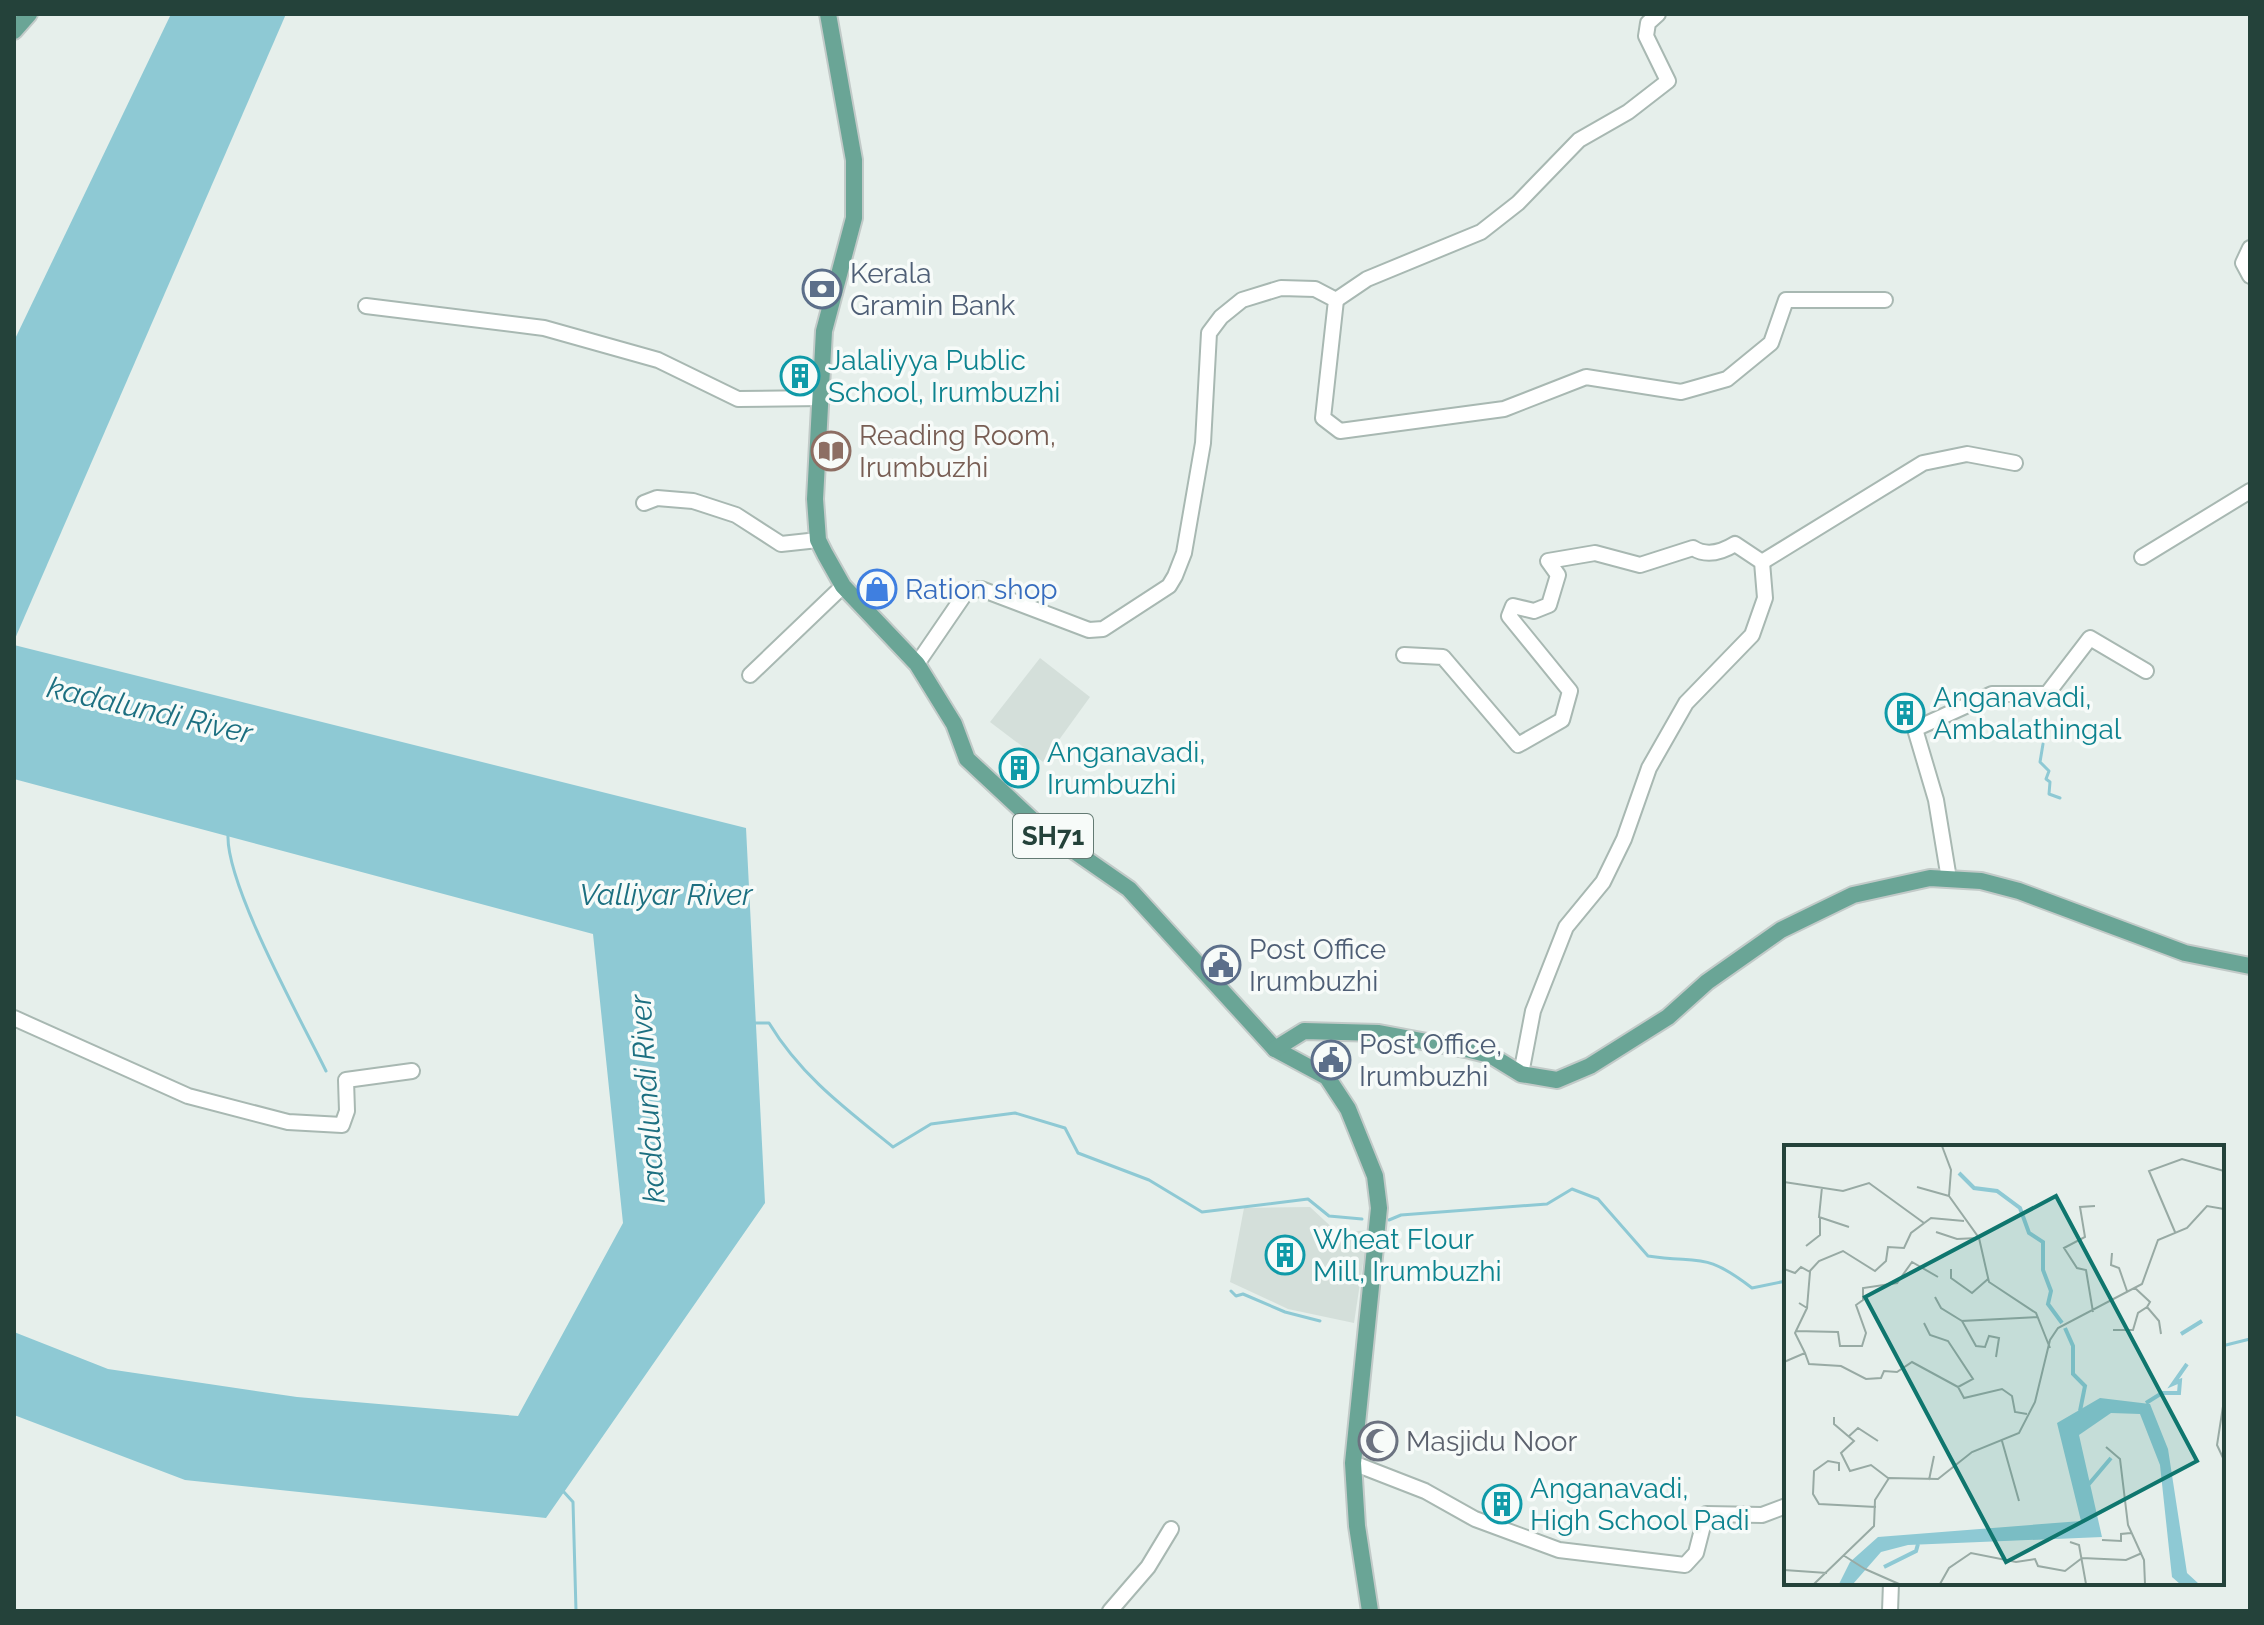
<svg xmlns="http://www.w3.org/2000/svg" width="2264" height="1625" font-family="Raleway,sans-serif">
  <rect width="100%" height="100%" fill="#e6efeb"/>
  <g fill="#d4dfda">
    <path d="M1040,658L1090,697L1043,762L990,722Z"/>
    <path d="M1310,1207L1338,1233L1368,1230L1354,1323L1288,1309L1230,1282L1244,1208Z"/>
  </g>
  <g fill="#8ec9d4">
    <path d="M171,14H286L14,641V341Z"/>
    <path d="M14,645L746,828L765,1203L546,1518L185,1480L14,1415V1332L108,1369L297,1397L518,1416L623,1223L593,934L14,779Z"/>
  </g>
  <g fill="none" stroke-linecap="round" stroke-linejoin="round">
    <g stroke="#8ec9d4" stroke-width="3">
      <path d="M2043,744L2040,762L2049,771L2046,779L2050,782L2049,794L2060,798"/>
      <path d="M228,835C226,885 301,1020 326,1071"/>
      <path d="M753,1023H769C801,1076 846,1109 893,1147L931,1124L1015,1113L1065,1128L1078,1153L1149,1180L1202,1212L1308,1199L1329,1216L1362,1219"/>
      <path d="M1389,1220L1401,1215L1547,1204L1572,1189L1598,1199L1648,1256C1701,1264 1704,1251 1752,1288L1786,1281"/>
      <path d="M1231,1291L1236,1296L1243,1294L1285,1312L1320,1321"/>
      <path d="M2222,1346L2250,1339"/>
      <path d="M563,1491L573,1502L576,1611"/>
    </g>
    <defs>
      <g id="minor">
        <path d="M2250,248L2243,263L2250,276"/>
        <path d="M1336,300L1367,279L1481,232L1518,203L1579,140L1628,112L1668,81L1646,36L1648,23L1658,14"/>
        <path d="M366,306L544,328L658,360L738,399L822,398"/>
        <path d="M644,503L657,498L693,501L736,515L781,544L818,540"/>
        <path d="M2142,557L2250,491"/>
        <path d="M1762,562L1923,463L1967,454L2015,463"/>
        <path d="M1404,655L1443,657L1518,745L1562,720L1570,691L1509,616L1513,606L1534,611L1549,605L1558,575L1548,561L1595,553L1640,565L1693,548C1707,557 1722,552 1735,544L1762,562L1765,598L1752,635L1686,703L1649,768L1624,839L1603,882L1566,927L1533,1011L1521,1074"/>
        <path d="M917,664L967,591L981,589L1089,630L1103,629L1169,586L1175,576L1184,553L1203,443L1209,333L1221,317L1242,300L1281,288L1315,289L1336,300L1323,418L1340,431L1504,409L1586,377L1681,392L1727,379L1771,343L1786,300H1885"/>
        <path d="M750,675L843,586"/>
        <path d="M1949,879L1936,800L1915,729L1992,694H2047L2090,638L2146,671"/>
        <path d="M14,1018L188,1096L288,1122L342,1125L347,1111L346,1080L412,1071"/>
        <path d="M1353,1463L1425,1491L1475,1519L1559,1550L1685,1565L1696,1553L1706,1514L1762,1515L1786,1506"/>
        <path d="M1110,1611L1148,1567L1171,1529"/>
        <path d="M1890,1611L1891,1583"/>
      </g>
      <g id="major">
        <path d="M828,14L854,160V218L824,331L815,499L818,540L825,554L843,586L917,664L954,724L967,759L1041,828L1129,889L1275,1049L1327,1077L1348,1109L1375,1176L1379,1208L1353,1463L1357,1526L1370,1611"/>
        <path d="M14,31L29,14"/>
        <path d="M1275,1049L1304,1031L1379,1033L1470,1050L1490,1055L1521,1074L1557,1080L1590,1066L1668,1017L1707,982L1781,930L1853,895L1930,878L1981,881L2019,891L2185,953L2250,966"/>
      </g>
    </defs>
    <use href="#minor" stroke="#a8b8b2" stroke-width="18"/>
    <use href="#major" stroke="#c2cac8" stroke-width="20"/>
    <use href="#minor" stroke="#fff" stroke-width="14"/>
    <use href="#major" stroke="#6aa596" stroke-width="16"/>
  </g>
  <defs>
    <symbol id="bank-ring" viewBox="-11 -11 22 22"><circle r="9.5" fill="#f7fbf9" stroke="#5c6f8a" stroke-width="1.5"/><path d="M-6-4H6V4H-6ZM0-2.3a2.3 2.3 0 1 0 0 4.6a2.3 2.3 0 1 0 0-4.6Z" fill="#5c6f8a"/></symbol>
    <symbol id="building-ring" viewBox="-11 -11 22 22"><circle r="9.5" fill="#f7fbf9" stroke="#0f9aa8" stroke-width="1.5"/><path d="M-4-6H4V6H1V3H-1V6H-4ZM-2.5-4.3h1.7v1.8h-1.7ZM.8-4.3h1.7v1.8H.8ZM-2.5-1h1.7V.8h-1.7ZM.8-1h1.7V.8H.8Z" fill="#0f9aa8"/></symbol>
    <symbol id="library-ring" viewBox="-11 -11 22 22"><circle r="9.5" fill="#f7fbf9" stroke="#8d6e63" stroke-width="1.5"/><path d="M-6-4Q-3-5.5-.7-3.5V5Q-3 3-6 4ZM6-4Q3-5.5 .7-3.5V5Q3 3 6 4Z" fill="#8d6e63"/></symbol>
    <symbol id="shop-ring" viewBox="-11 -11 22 22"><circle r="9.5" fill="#f7fbf9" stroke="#3f7fe0" stroke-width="1.5"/><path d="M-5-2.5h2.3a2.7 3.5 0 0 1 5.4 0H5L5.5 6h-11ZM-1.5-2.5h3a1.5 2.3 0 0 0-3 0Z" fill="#3f7fe0"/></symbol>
    <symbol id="civic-ring" viewBox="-11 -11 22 22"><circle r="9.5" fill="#f7fbf9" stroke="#5c6f8a" stroke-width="1.5"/><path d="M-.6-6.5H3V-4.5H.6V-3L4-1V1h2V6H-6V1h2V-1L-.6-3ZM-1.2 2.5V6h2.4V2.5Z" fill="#5c6f8a"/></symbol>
    <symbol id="mosque-ring" viewBox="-11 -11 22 22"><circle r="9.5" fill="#f7fbf9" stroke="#6b7280" stroke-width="1.5"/><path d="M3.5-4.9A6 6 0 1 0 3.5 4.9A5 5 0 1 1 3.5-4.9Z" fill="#6b7280"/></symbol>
  </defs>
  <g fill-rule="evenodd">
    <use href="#bank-ring" x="800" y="267" width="44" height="44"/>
    <use href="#building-ring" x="778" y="354" width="44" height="44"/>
    <use href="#library-ring" x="809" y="429" width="44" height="44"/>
    <use href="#shop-ring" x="855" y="567" width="44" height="44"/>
    <use href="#building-ring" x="1883" y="691" width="44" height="44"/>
    <use href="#building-ring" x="997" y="746" width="44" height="44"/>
    <use href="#civic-ring" x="1199" y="943" width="44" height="44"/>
    <use href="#civic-ring" x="1309" y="1038" width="44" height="44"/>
    <use href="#building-ring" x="1263" y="1233" width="44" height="44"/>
    <use href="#mosque-ring" x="1356" y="1419" width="44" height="44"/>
    <use href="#building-ring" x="1480" y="1482" width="44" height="44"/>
  </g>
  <g text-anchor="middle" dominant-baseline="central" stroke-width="7" stroke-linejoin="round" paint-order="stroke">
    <rect fill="#f7fbf9" stroke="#637a73" stroke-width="2" x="1013" y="814" width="80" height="44" rx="6"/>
    <g font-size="26" font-weight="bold" fill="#24423a">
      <text x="1053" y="836">SH71</text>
    </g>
    <g font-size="28" fill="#4e5e75" stroke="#f7fbf9" text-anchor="start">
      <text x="850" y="273">Kerala<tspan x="850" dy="32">Gramin Bank</tspan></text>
      <text x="1249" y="949">Post Office<tspan x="1249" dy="32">Irumbuzhi</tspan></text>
      <text x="1359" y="1044">Post Office,<tspan x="1359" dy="32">Irumbuzhi</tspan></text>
    </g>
    <g font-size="28" fill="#0d838f" stroke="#f7fbf9" text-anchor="start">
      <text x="828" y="360">Jalaliyya Public<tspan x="828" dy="32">School, Irumbuzhi</tspan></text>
      <text x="1933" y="697">Anganavadi,<tspan x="1933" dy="32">Ambalathingal</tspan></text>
      <text x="1047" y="752">Anganavadi,<tspan x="1047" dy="32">Irumbuzhi</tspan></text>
      <text x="1313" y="1239">Wheat Flour<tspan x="1313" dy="32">Mill, Irumbuzhi</tspan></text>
      <text x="1530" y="1488">Anganavadi,<tspan x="1530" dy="32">High School Padi</tspan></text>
    </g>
    <g font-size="28" fill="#785e54" stroke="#f7fbf9" text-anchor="start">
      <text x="859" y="435">Reading Room,<tspan x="859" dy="32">Irumbuzhi</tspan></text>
    </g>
    <g font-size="28" fill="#366cbe" stroke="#f7fbf9" text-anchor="start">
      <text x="905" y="589">Ration shop</text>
    </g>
    <g font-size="28" fill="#5b616d" stroke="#f7fbf9" text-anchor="start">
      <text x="1406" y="1441">Masjidu Noor</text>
    </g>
    <g font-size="30" font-style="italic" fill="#1c6f80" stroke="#f7fbf9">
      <text transform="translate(150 710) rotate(13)">kadalundi River</text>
      <text x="666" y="894">Valliyar River</text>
      <text transform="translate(647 1099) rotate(-94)">kadalundi River</text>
    </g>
  </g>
  <g transform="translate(1784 1145)">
    <rect width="440" height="440" fill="#e6efeb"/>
    <path d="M316,253L366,259L384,304L403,428L415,439H396L388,432L376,320L356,269L327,268L295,290L318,392L124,400L97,407L69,439H55L66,417L94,392L297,376L273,278Z" fill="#8ec9d4"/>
    <path fill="none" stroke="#8ec9d4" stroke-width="4" d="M175,28L190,43L213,46L236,63L245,88L259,97V125L267,146L264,159L278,178M281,183L289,201V229L301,241L296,266M397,189L418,176M362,258L378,248H395L396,236L389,239L403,219M305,339L327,313M100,422L132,406L134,399"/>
    <path fill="none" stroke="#98aaa4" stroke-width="2" d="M158,1L167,25L165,51L195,93L205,137L252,168L266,203M0,37L59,46L85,38L140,78M38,42L35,72L65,82M133,42L165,51M152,87L173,94L194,93M391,87L365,26L398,14L440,26M22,101L36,90V73M328,108L327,120L335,123L343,146M0,124L11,128L17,122L26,127L23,163M167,124V133L188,148L204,134M25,127L35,116L59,106L91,126L102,116L104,102L120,103L127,88L147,73L180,76M151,152L157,163L178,176M363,162L375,176L377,189M309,167L302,125L293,123L280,103L301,92L296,62L311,61M140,178L146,190L164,196L189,234L174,242L180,253L218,244L228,251L231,267L243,269M329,185H349L354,168L363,162L366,157L351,143M12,186L54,187L56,201H78L82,188L72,160L79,155V143L113,138L128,117L154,132M21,208L25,219L57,221L82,234L97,233L100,226L113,227L128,217L174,242M212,212L215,193L205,191L201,202L192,201L178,176L253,172M0,217L21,208L11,188L23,163L15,158M440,255L433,300L440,315M50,272V279L70,296L57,308L66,326L87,320L104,333M64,292L74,283L94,296M218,296L235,356M322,302L336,314L344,380L360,415L361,439M55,326V318L44,316L30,326L29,349L35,359L92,362M145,335L150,311M318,395L337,396V389L347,388M286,397L295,400L302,439M59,410L81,424M298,413L342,415L358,408M81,424L115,439M0,425L43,428M30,439L90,381L91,355L105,333L154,334L188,307L235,288L251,257L266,195L274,183L358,139L374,95L403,83L423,61L440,64M156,439L165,423L187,408L232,417L251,414L254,421L281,426L298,413"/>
    <path fill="#0f766e" fill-opacity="0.15" stroke="#0f766e" stroke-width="4" d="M272,51L413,316L222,417L81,152Z"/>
    <rect width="440" height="440" fill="none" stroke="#24423a" stroke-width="4"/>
  </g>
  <rect width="2264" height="1625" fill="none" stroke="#24423a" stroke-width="32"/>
</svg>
